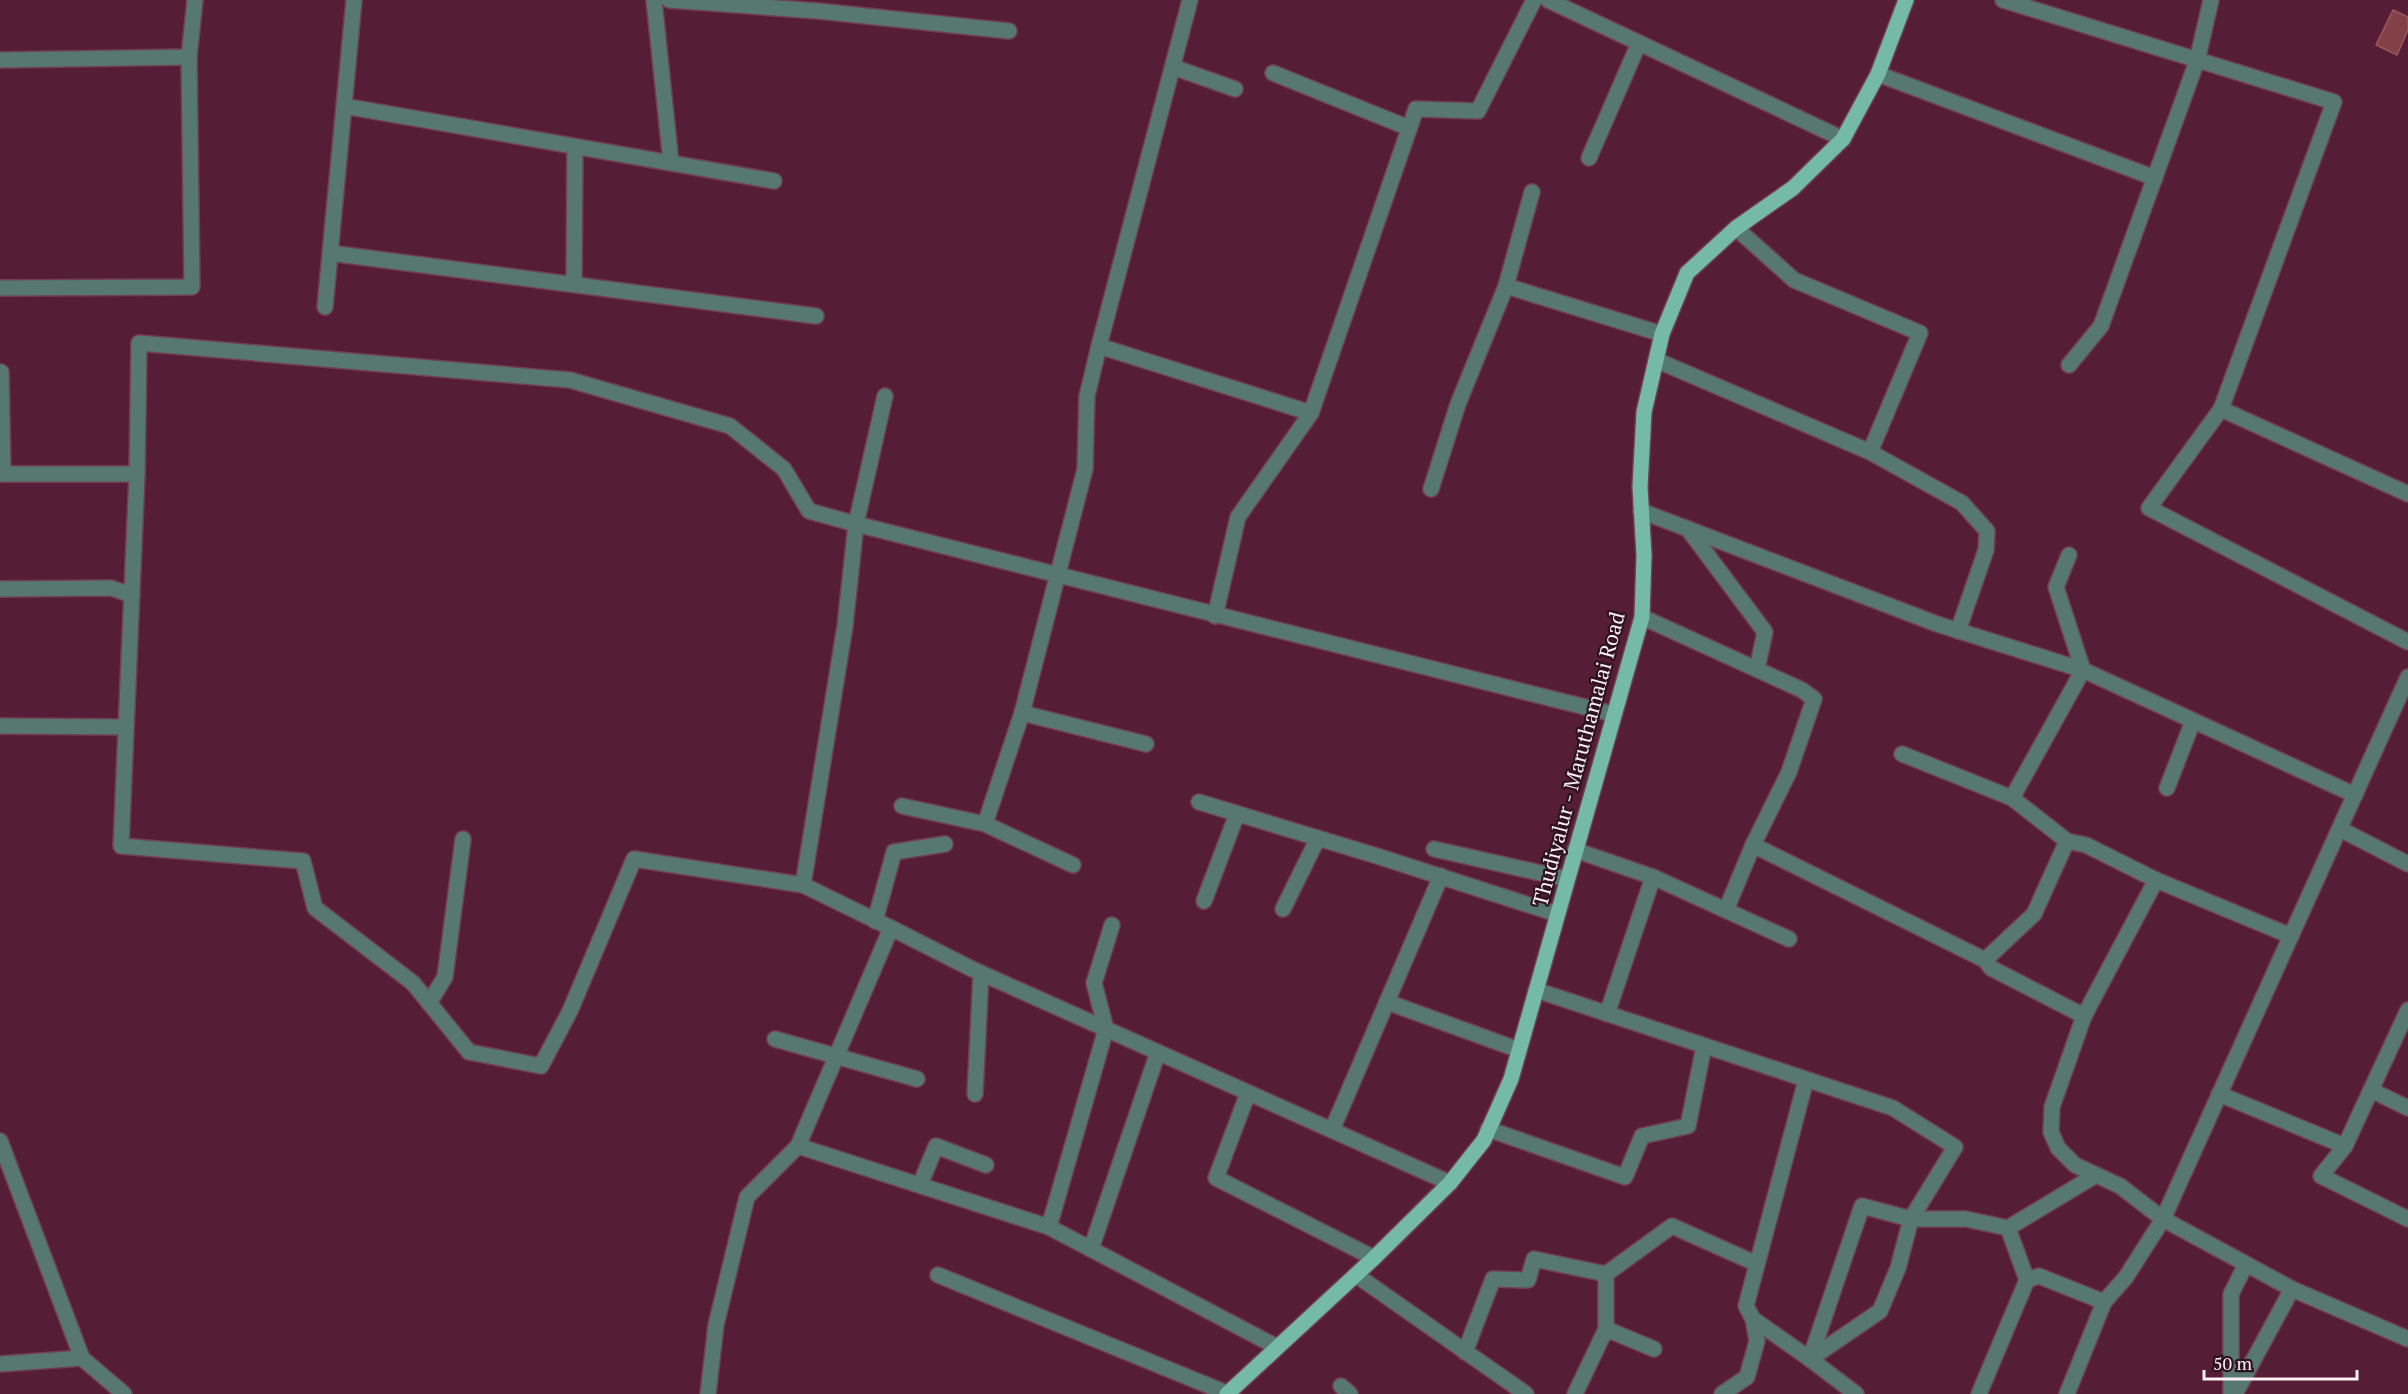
<svg xmlns="http://www.w3.org/2000/svg" width="2408" height="1394" font-family="'PT Serif',serif">
  <rect width="100%" height="100%" fill="#551d36"/>
  <path fill="#814147" stroke="#9a585d" stroke-width="1.5" d="M2393,10L2408,17V30L2397,55L2376,45Z"/>
  <g fill="none" stroke-linecap="round" stroke-linejoin="round">
    <defs>
      <g id="minor">
        <path d="M654,0L671,163"/>
        <path d="M669,0L818,11L1009,31"/>
        <path d="M1190,0L1099,346L1311,413"/>
        <path d="M1548,0L1843,139"/>
        <path d="M2003,0L2334,102L2221,409L2408,494"/>
        <path d="M0,60L189,57L195,0"/>
        <path d="M1173,67L1235,89"/>
        <path d="M1273,73L1409,128"/>
        <path d="M1878,74L2155,178"/>
        <path d="M344,106L774,181"/>
        <path d="M1589,158L1639,43"/>
        <path d="M1736,228L1794,280L1920,333L1870,452"/>
        <path d="M330,253L816,316"/>
        <path d="M574,284L575,147"/>
        <path d="M1506,286L1662,334"/>
        <path d="M0,288L192,287L189,57"/>
        <path d="M325,307L354,0"/>
        <path d="M1656,360L1870,452L1962,503L1987,531L1986,550L1958,631"/>
        <path d="M2069,365L2101,326L2197,61L2211,0"/>
        <path d="M1,372L3,474"/>
        <path d="M2221,409L2149,508L2408,642"/>
        <path d="M0,474H137L121,846L303,861L315,908L413,983L469,1052L541,1066L570,1011L634,859L803,885"/>
        <path d="M137,474L139,343L570,380L730,426L784,469L809,511L856,524L885,396"/>
        <path d="M1431,489L1458,404L1506,286L1532,192"/>
        <path d="M1641,511L1937,624L2083,670L2355,795"/>
        <path d="M1688,529L1765,632L1757,669"/>
        <path d="M0,589L111,588L132,595"/>
        <path d="M1215,616L1238,517L1311,413L1416,109L1478,111L1534,0"/>
        <path d="M1642,617L1802,690L1814,699L1789,772L1753,845L1985,960L1991,968L2084,1016"/>
        <path d="M1022,713L1146,744"/>
        <path d="M0,726L126,727"/>
        <path d="M1902,754L2012,798L2067,841L2086,845L2156,880L2291,936"/>
        <path d="M2167,788L2193,721"/>
        <path d="M2012,798L2083,670L2056,587L2069,555"/>
        <path d="M1199,802L1377,856L1557,914"/>
        <path d="M902,806L985,824L1073,865"/>
        <path d="M985,824L1022,713L1085,469L1087,396L1099,346"/>
        <path d="M2340,829L2408,864"/>
        <path d="M1434,849L1567,879"/>
        <path d="M1575,850L1653,877L1789,939"/>
        <path d="M2156,880L2084,1016L2052,1107L2051,1132L2058,1148L2075,1165L2120,1186L2163,1219L2292,1289L2235,1394"/>
        <path d="M1204,901L1237,814"/>
        <path d="M1283,909L1318,838"/>
        <path d="M1726,910L1753,845"/>
        <path d="M875,921L894,852L945,844"/>
        <path d="M891,928L803,885L845,626L856,524L1613,714"/>
        <path d="M1985,960L2034,914L2067,841"/>
        <path d="M1536,990L1893,1108L1955,1147L1911,1219L1898,1268L1880,1311L1810,1359L1856,1394"/>
        <path d="M1387,1002L1519,1050"/>
        <path d="M429,1003L445,977L463,839"/>
        <path d="M2408,1010L2345,1146L2321,1176L2408,1219"/>
        <path d="M1607,1014L1653,877"/>
        <path d="M775,1039L917,1079"/>
        <path d="M2371,1090L2408,1108"/>
        <path d="M1248,1093L1216,1178L1374,1258"/>
        <path d="M975,1094L981,973"/>
        <path d="M2219,1094L2345,1146"/>
        <path d="M1488,1129L1625,1177L1642,1136L1688,1126L1704,1046"/>
        <path d="M1332,1130L1441,876"/>
        <path d="M0,1141L82,1358L124,1394"/>
        <path d="M920,1185L936,1146L986,1165"/>
        <path d="M1049,1227L1106,1029L1094,983L1112,925"/>
        <path d="M2008,1228L2027,1280"/>
        <path d="M1091,1249L1158,1052"/>
        <path d="M938,1275L1229,1394"/>
        <path d="M1356,1275L1526,1394"/>
        <path d="M2292,1289L2408,1339"/>
        <path d="M1753,1319L1810,1359L1862,1206L1911,1219H1966L2008,1228L2096,1175"/>
        <path d="M1606,1329L1654,1349"/>
        <path d="M1277,1347L1049,1227L798,1146L891,928L972,969L1450,1183"/>
        <path d="M1465,1352L1493,1279L1528,1280L1534,1259L1606,1274"/>
        <path d="M0,1364L82,1358"/>
        <path d="M1341,1386L1350,1394"/>
        <path d="M708,1394L716,1325L747,1197L798,1146"/>
        <path d="M1575,1394L1606,1329V1274L1672,1226L1757,1264"/>
        <path d="M1722,1394L1747,1377L1757,1341L1753,1319L1746,1306L1806,1080"/>
        <path d="M1979,1394L2027,1280L2039,1276L2104,1302L2126,1277L2163,1219L2408,677"/>
        <path d="M2067,1394L2104,1302"/>
        <path d="M2231,1394V1294L2246,1264"/>
      </g>
      <path id="major" d="M1227,1394L1374,1258L1450,1183L1484,1140L1511,1079L1642,617L1644,555L1640,487L1644,412L1662,334L1687,273L1736,228L1793,188L1843,139L1878,74L1906,0"/>
    </defs>
    <use href="#minor" stroke="#703f54" stroke-width="18"/>
    <use href="#major" stroke="#703f54" stroke-width="18"/>
    <use href="#minor" stroke="#57786e" stroke-width="15"/>
    <use href="#major" stroke="#75baa7" stroke-width="15"/>
  </g>
  <g text-anchor="middle" dominant-baseline="central" stroke-width="4.5" stroke-linejoin="round" paint-order="stroke">
    <g font-size="21" fill="#feeff4" stroke="#2c131d">
      <text transform="translate(1578 759) rotate(-75)">Thudiyalur - Maruthamalai Road</text>
    </g>
  </g>
  <path d="M2204 1370v9h153v-9" fill="none" stroke="#feeff4" stroke-width="3"/>
  <text x="2213" y="1370" font-size="18" fill="#feeff4" stroke="#2c131d" stroke-width="4.5" paint-order="stroke">50 m</text>
</svg>
